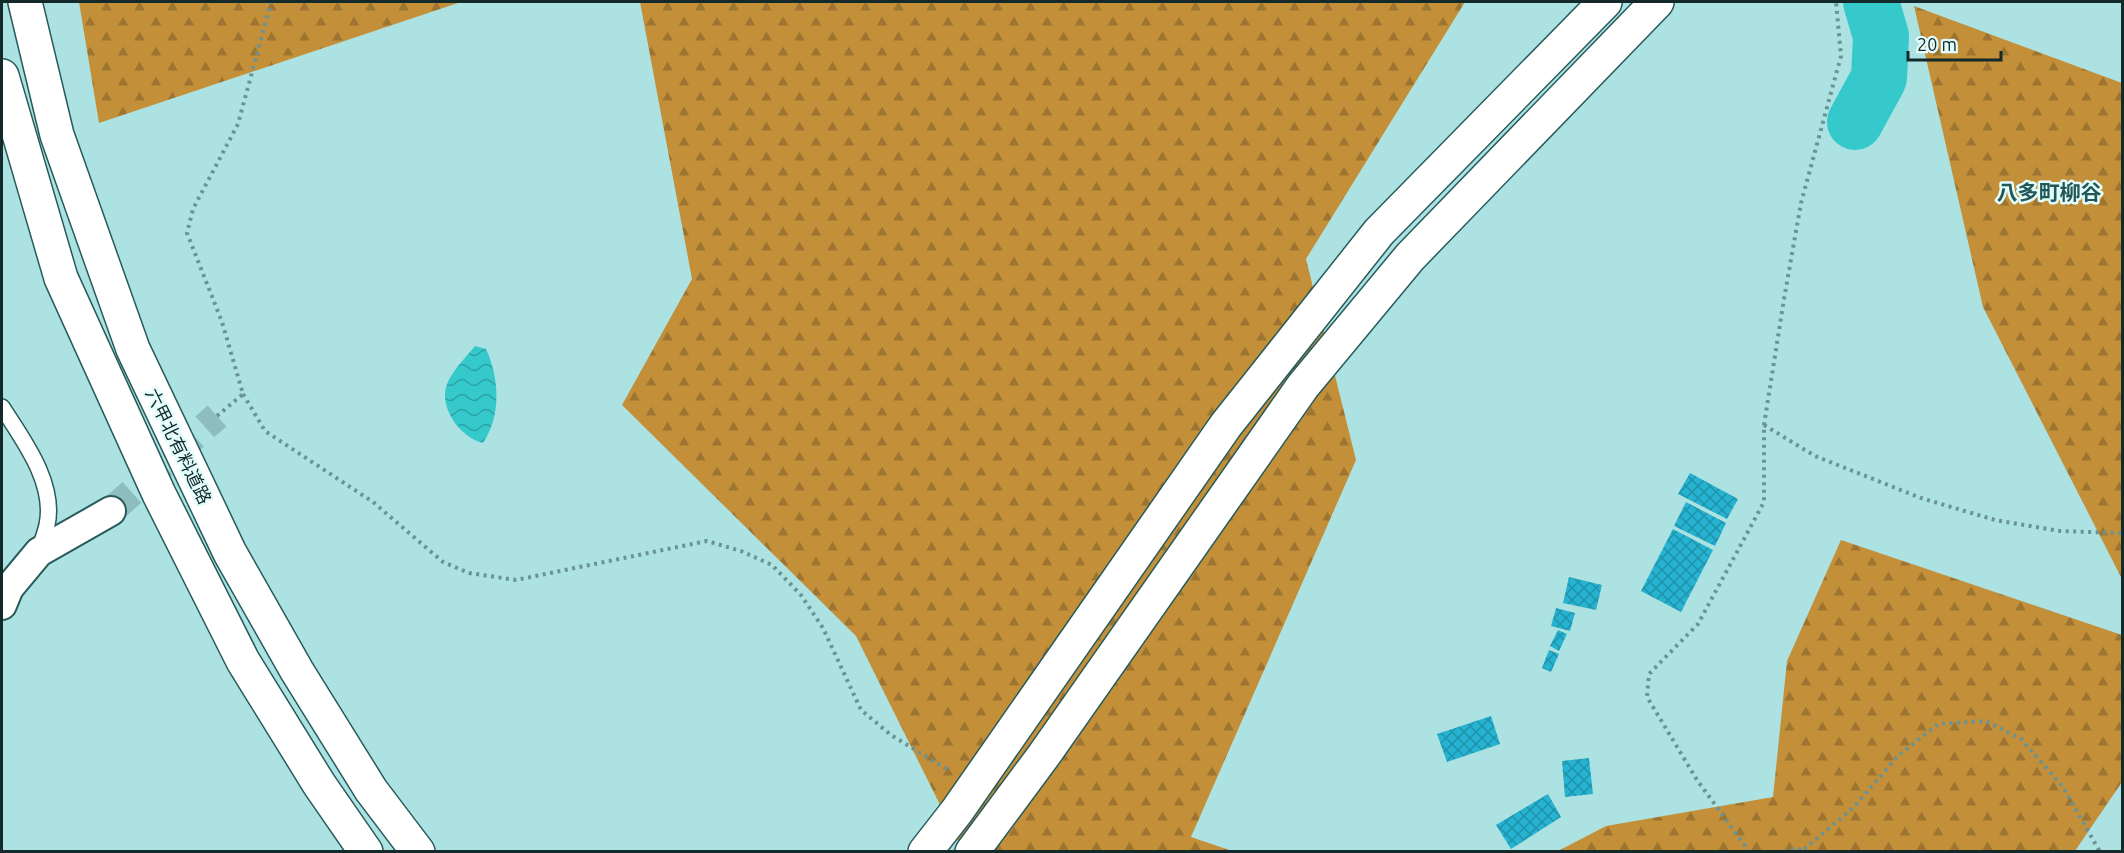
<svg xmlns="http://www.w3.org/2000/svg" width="2124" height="853" font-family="Ubuntu,'Noto Sans JP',sans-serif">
  <defs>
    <pattern id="forest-firs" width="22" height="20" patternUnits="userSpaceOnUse" patternTransform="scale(1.5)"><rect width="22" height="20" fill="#c38f39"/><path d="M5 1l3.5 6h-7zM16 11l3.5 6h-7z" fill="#9d7530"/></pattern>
    <pattern id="water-waves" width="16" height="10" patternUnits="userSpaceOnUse" patternTransform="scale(1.5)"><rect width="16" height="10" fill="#35c9cc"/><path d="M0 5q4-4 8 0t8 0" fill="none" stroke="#2ca3a6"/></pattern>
    <pattern id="building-cross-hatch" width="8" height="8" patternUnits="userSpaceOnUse" patternTransform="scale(1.5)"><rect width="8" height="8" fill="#26b3d1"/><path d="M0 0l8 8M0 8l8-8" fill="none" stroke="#2092aa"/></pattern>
  </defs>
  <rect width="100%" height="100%" fill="#ade2e2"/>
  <g fill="url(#forest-firs)">
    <path d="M79,2H461L99,123Z"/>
    <path d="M640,2H1465L1306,259L1356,460L1191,837L1232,851H963L856,636L622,405L692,279Z"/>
    <path d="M1914,6L2122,83V579L1983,307Z"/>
    <path d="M1841,540L2122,635V782L2075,851H1558L1606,826L1773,797L1787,661Z"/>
  </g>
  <path fill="url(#water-waves)" d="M475,346L486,349C499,377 502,415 483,443C461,438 438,408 447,384C452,371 466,357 475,346Z"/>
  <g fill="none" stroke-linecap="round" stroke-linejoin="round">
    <path stroke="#35c9cc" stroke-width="56" d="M1855,122L1879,78L1881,36L1871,2"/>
  </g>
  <g fill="url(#building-cross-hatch)">
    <path d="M1690,473L1738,499L1727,519L1678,494Z"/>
    <path d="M1686,502L1726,523L1715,546L1674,526Z"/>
    <path d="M1673,529L1713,550L1681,612L1641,591Z"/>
    <path d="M1569,577L1602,585L1596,610L1563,603Z"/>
    <path d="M1556,608L1575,613L1570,631L1551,626Z"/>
    <path d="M1558,630L1567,634L1559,651L1550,646Z"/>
    <path d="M1549,650L1559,654L1551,672L1542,668Z"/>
    <path d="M1491,716L1500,744L1447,762L1437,734Z"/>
    <path d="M1589,758L1593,794L1565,797L1562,761Z"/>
    <path d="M1548,794L1561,817L1511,849L1496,825Z"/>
  </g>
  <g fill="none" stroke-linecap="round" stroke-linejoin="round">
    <path stroke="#8ebdbd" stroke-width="28" stroke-dasharray="28 14" stroke-linecap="butt" d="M111,511L217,416"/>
    <defs>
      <path id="service" d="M2,407C23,440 56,483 47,525C45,534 41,543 39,552"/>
      <path id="minor" d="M2,605L9,588L39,552L111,511"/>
      <g id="tertiary">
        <path d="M925,852L957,811L1226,425L1379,232L1605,2"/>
        <path d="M972,852L1044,755L1303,386L1410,257L1657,2"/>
      </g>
      <g id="primary">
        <path d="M25,2L57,135L133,349L230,553L297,671L371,790L418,852"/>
        <path d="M2,76L61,278L159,494L243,661L319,784L366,852"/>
      </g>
    </defs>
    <use href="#service" stroke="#275b5b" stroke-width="18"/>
    <use href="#minor" stroke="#275b5b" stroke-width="32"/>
    <use href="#tertiary" stroke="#275b5b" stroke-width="36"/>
    <use href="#primary" stroke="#275b5b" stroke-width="36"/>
    <g stroke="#6b9393" stroke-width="4" stroke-dasharray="3 4.5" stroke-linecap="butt">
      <path d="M243,394L265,431L373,502L443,562L469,573L516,580L707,541L741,551L772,565L801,595L823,628L861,710L891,735L948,770"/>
      <path d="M217,416L243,394L222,322L187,233L193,209L238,124L271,2"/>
      <path d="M1764,425L1815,456L1921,498L1995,520L2060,531L2122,533"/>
      <path d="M1758,852L1749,851L1697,780L1647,697L1649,674L1698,624L1764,502V425L1784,299L1801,203L1841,56L1836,2"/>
      <path d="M1784,852L1797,848L1802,851L1854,807L1897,757L1938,724L1986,721L2021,739L2063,787L2100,852"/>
    </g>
    <use href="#service" stroke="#fff" stroke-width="15"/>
    <use href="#minor" stroke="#fff" stroke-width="28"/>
    <use href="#tertiary" stroke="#fff" stroke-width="33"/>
    <use href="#primary" stroke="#fff" stroke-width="33"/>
  </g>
  <g text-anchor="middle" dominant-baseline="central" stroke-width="5" stroke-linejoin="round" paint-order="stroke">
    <g font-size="18" fill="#142929" stroke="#e3fdfd">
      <text transform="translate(179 446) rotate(64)">六甲北有料道路</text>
    </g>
    <g font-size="21" font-weight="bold" fill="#235757" stroke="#e3fdfd">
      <text x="2049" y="192">八多町柳谷</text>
    </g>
  </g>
  <rect width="2124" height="853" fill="none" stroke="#142929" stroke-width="6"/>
  <path d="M1908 51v9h93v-9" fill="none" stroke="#142929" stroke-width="3"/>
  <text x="1917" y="51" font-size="18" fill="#142929" stroke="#e3fdfd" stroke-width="4.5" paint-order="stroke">20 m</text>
</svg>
